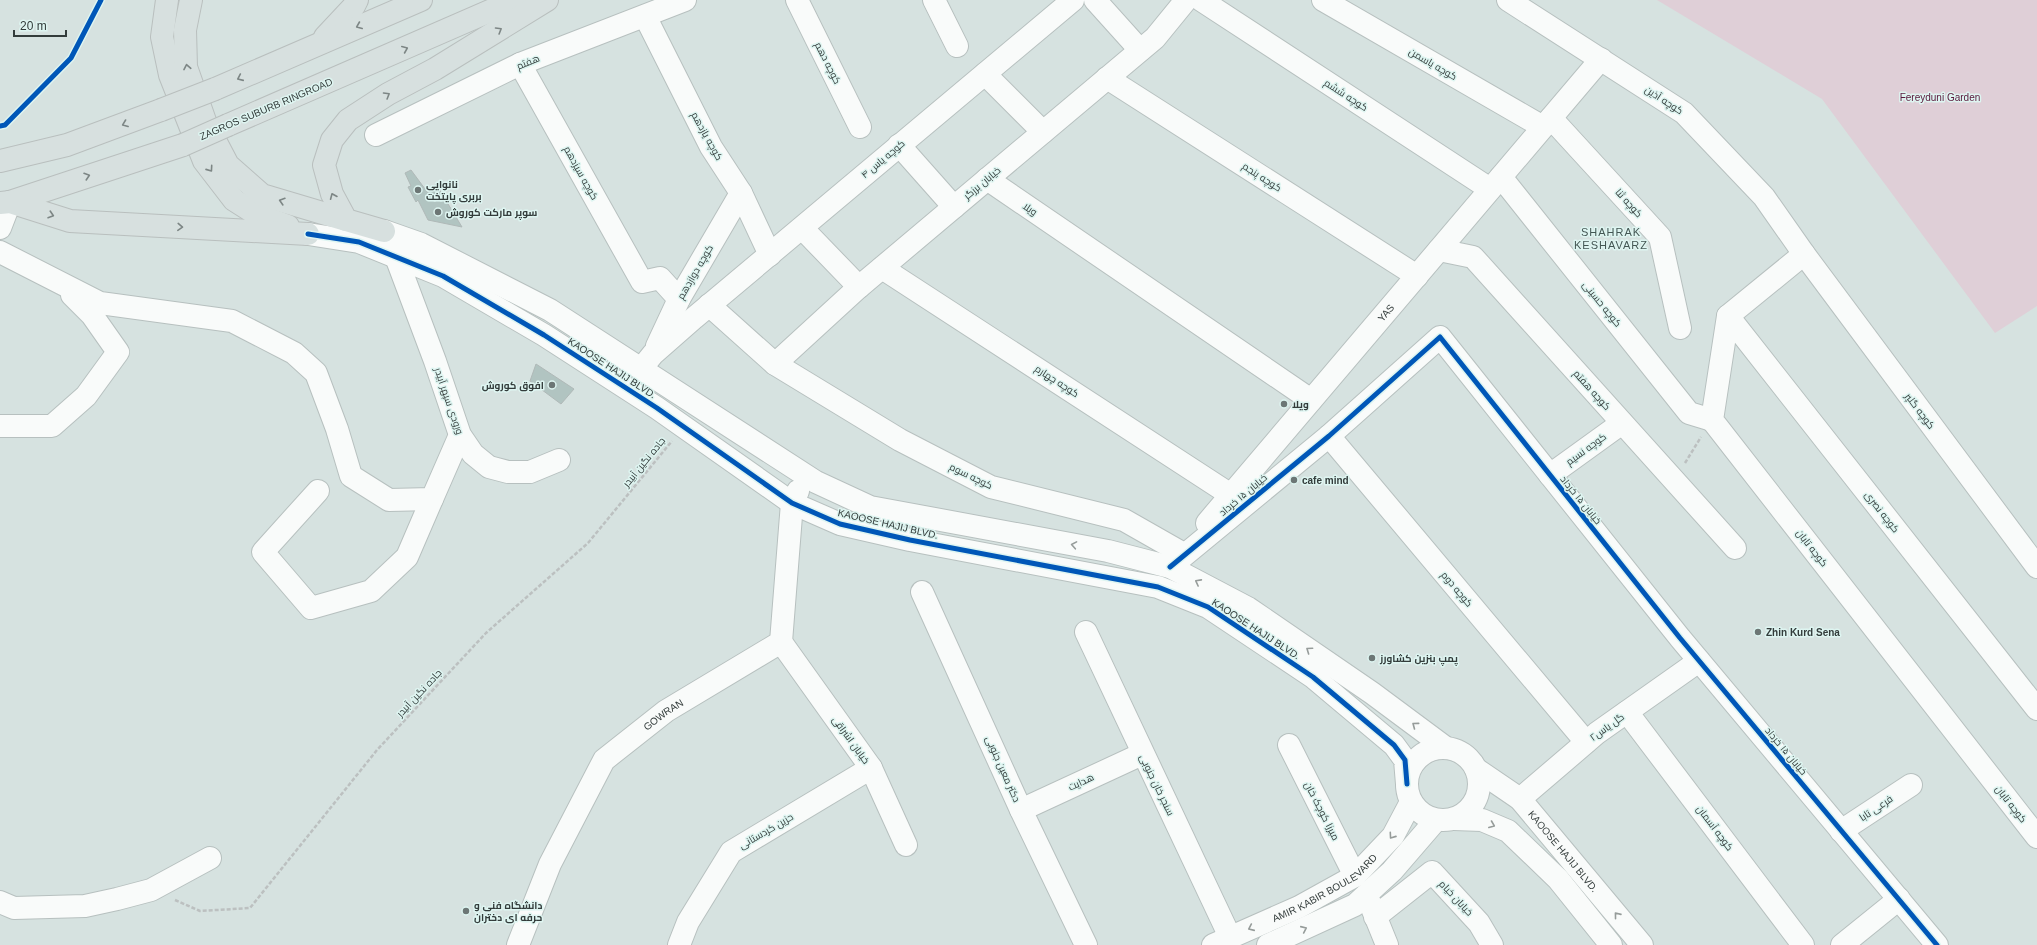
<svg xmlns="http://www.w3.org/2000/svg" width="2037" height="945" font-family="Arial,Cairo,sans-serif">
  <rect width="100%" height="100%" fill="#d6e2e0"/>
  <path fill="#dfcfd7" d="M1657,0H2037V306L1995,333L1822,99Z"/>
  <g fill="#b1c4c1" stroke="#b0b9b8">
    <path d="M411,170L428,193L436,184L462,227L428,220L418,200L416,202L408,187L411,186L405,173Z"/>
    <path d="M536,364L574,389L561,404L530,381Z"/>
  </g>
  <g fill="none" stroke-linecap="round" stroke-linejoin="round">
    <defs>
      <g id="minor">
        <path d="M797,0L860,127"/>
        <path d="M934,0L957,46"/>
        <path d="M1095,0L1140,50"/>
        <path d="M1201,0L1490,189"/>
        <path d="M1323,0L1543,127"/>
        <path d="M1508,0L1684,113L1764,197L1804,254L2037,567"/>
        <path d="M645,16L711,147L741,193L770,255"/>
        <path d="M520,64L642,282L660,278L679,299"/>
        <path d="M985,74L1043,132"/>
        <path d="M1107,78L1417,276"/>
        <path d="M1551,118L1660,237L1680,328"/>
        <path d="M376,135L520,64L685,0"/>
        <path d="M899,145L954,207"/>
        <path d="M1501,177L1689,413L1712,420"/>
        <path d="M987,179L1311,400"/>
        <path d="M0,228L10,202"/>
        <path d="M802,228L859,287"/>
        <path d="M384,231L421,244L550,310L816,482L870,507L1108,551L1170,567L1248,608L1372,693L1446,748"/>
        <path d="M308,234L359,242L443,276L544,335L657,408L792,503L840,524L910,540L1158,587L1208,607L1313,677L1394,745L1405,760L1407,784"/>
        <path d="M1439,250L1473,257L1735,548"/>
        <path d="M0,252L100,303L232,321L294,353L316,373L337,429L351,476L389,500L432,499L460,435"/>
        <path d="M1804,254L1728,316L1712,420L2037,837"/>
        <path d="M396,257L435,361L460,435L473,454L489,467L508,472H530L559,460"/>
        <path d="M882,268L1231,495"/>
        <path d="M709,305L775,364L900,440L991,487L1124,520L1182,553"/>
        <path d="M1728,316L2037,709"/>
        <path d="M657,346L679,299L741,193"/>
        <path d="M775,364L859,287L1155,38L1186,0"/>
        <path d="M641,369L653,354L694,318L1073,0"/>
        <path d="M0,426H52L86,396L118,352L92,315L72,295"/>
        <path d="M1329,436L1586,742"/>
        <path d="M1550,475L1622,423"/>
        <path d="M318,491L263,552L311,608L371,591L407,557L432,499"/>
        <path id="s1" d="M1207,523L1601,59"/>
        <path d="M1170,567L1329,436L1440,337L1680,638L1937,945"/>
        <path d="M922,592L1021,810L1086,945"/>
        <path d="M1086,632L1230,937"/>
        <path d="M781,642L871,768L906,845"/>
        <path d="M1627,712L1803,945"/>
        <path d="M1289,745L1355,876"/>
        <circle cx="1443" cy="784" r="36"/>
        <path id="s2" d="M1476,769L1520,799L1642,945"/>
        <path d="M1520,799L1597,733L1699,661"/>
        <path d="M1021,810L1142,754"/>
        <path d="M1454,819L1482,820L1508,831L1558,879L1611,945"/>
        <path d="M1841,831L1911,785"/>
        <path d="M0,902L14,908L85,906L117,899L151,890L210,858"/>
        <path d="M1370,903L1387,945"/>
        <path d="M1375,917L1432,872L1479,923L1492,945"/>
        <path id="s3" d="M518,945L550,864L604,760L666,711L781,642L792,503L798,491"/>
        <path d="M679,945L688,922L731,852L871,768"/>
        <path id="s4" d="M1213,945L1299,907L1355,876L1393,836L1411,802"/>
        <path d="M1268,945L1355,905L1392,871L1436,820"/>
        <path d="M1842,945L1899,899"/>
      </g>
      <g id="major">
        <path d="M167,0L162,37L170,75L204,161L234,200L256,214L288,226"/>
        <path d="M191,0L185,30L186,67L205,121L228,165L262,195L346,220"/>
        <path d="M325,37L354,6L357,0"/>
        <path d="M215,89L421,0"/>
        <path d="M228,125L515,0"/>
        <path d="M0,161L67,145L161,110"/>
        <path d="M10,202L183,145"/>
        <path d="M0,203L10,202L70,221L308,234"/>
        <path d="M384,231L346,220L332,194L324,165L332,140L348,120L388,94L435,69L547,0"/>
      </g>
    </defs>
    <use href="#minor" stroke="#b7c0bf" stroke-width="24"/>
    <use href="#major" stroke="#b9bfbe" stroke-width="24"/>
    <g stroke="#bcc0c0" stroke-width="2.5" stroke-dasharray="4 2" stroke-linecap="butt">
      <path d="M1685,463L1701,437"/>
      <path d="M175,900L200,911L250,908L377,750L486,633L588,543L672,441"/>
    </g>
    <use href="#minor" stroke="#f9fbfa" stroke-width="22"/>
    <use href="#major" stroke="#d7e0df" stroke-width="22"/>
    <defs>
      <g id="major-bridge">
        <path d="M161,110L215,89"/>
        <path d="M183,145L228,125"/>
      </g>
    </defs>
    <use href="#major-bridge" stroke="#b9bfbe" stroke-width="24" stroke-linecap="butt"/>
    <use href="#major-bridge" stroke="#d7e0df" stroke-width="22"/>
    <defs>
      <g id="cycleway">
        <path d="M0,126L5,125L71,58L101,0"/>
        <path d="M308,234L359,242L443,276L544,335L657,408L792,503L840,524L910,540L1158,587L1208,607L1313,677L1394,745L1405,760L1407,784"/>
        <path d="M1170,567L1329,436L1440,337L1680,638L1937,945"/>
      </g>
    </defs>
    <use href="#cycleway" stroke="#def5f1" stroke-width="8"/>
    <use href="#cycleway" stroke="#0057b8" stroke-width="5"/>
  </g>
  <defs><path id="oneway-chevron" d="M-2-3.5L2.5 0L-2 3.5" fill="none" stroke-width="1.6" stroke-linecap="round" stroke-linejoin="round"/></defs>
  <g stroke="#7d8685">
    <use href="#oneway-chevron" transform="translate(359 26) rotate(157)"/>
    <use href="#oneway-chevron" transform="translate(499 30) rotate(-31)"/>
    <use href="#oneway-chevron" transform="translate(405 49) rotate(-23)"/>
    <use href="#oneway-chevron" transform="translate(187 67) rotate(-101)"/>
    <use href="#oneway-chevron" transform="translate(240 78) rotate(156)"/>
    <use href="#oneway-chevron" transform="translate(387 95) rotate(-31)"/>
    <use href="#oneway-chevron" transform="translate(125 124) rotate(159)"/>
    <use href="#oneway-chevron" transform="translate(210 169) rotate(55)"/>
    <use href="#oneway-chevron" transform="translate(87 176) rotate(-18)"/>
    <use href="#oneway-chevron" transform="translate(333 196) rotate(-113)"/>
    <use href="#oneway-chevron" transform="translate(282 201) rotate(-163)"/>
    <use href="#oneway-chevron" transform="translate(51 215) rotate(18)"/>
    <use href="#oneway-chevron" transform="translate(180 227) rotate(3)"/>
  </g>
  <g stroke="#969c9a">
    <use href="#oneway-chevron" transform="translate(1074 545) rotate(-170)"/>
    <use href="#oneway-chevron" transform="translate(1198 582) rotate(-152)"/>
    <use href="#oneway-chevron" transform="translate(1309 650) rotate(-145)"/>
    <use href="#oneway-chevron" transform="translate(1415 725) rotate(-143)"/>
    <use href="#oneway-chevron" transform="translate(1492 825) rotate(22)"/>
    <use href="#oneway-chevron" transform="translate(1392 836) rotate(125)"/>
    <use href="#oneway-chevron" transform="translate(1617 915) rotate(-129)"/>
    <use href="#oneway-chevron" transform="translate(1251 928) rotate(156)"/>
    <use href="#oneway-chevron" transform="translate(1304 929) rotate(-24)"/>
  </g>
  <g fill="#6c7675" stroke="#def5f1" stroke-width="1.5">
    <circle cx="418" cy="190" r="4"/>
    <circle cx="438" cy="212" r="4"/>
    <circle cx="552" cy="385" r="4"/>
    <circle cx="1284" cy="404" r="4"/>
    <circle cx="1294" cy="480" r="4"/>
    <circle cx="1758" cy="632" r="4"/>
    <circle cx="1372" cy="658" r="4"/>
    <circle cx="466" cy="911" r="4"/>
  </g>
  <g text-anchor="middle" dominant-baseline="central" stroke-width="3" stroke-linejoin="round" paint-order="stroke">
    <g font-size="10" fill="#333c3b" stroke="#def5f1">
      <text transform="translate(528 62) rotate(-22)">هفتم</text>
      <text transform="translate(828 63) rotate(63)">کوچه دهم</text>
      <text transform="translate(1433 64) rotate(30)">کوچه یاسمن</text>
      <text transform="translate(1346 95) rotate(33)">کوچه ششم</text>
      <text transform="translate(1664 100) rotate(33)">کوچه آذین</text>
      <text transform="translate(266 109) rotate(-23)">ZAGROS SUBURB RINGROAD</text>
      <text transform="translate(707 136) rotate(61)">کوچه یازدهم</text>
      <text transform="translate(883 159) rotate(-40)">کوچه یاس ۴</text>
      <text transform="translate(581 173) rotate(61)">کوچه سیزدهم</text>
      <text transform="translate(1262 177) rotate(33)">کوچه پنجم</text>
      <text transform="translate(982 183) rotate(-40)">خیابان برزگر</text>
      <text transform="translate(1629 203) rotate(48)">کوچه ثنا</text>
      <text transform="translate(1030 209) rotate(34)">ویلا</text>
      <text transform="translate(695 272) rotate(-60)">کوچه دوازدهم</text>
      <text transform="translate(1602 304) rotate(51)">کوچه حسینی</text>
      <text stroke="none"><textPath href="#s1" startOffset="276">YAS</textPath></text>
      <text transform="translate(612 368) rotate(33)">KAOOSE HAJIJ BLVD.</text>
      <text transform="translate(1057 381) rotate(33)">کوچه چهارم</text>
      <text transform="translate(1592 390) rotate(48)">کوچه هفتم</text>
      <text transform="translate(449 401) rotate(71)">ورودی سپهر آبیدر</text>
      <text transform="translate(1920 411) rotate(53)">کوچه گلپر</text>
      <text transform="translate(1586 449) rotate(-36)">کوچه نسیم</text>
      <text transform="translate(644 462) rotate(-51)">جاده نگین آبیدر</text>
      <text transform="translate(971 476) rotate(26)">کوچه سوم</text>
      <text transform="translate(1243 495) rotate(-40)">خیابان ۱۵ خرداد</text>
      <text transform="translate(1581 500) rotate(51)">خیابان ۱۵ خرداد</text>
      <text transform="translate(1882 512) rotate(52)">کوچه نصری</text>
      <text transform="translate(888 524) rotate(13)">KAOOSE HAJIJ BLVD.</text>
      <text transform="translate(1812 548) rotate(52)">کوچه تابان</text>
      <text transform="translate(1457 589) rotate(50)">کوچه دوم</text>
      <text transform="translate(1256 629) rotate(33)">KAOOSE HAJIJ BLVD.</text>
      <text transform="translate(419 693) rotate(-47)">جاده نگین آبیدر</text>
      <text stroke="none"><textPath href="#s3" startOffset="279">GOWRAN</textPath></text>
      <text transform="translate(1607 727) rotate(-36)">گل یاس۲</text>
      <text transform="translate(851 740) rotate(54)">خیابان اشراقی</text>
      <text transform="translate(1786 751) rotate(50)">خیابان ۱۵ خرداد</text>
      <text transform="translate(1003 769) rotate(66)">دکتر معین جنوبی</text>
      <text transform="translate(1081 782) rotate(-25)">هدایت</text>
      <text transform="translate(1157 785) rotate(64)">سنجر خان جنوبی</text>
      <text transform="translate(2011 804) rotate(52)">کوچه تابان</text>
      <text transform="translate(1876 808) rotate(-34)">فرعی تابا</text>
      <text transform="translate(1322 811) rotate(63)">میرزا کوچک خان</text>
      <text transform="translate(1715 828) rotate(53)">کوچه آسمان</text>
      <text transform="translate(766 831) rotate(-30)">حزین کردستانی</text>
      <text stroke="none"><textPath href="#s2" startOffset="121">KAOOSE HAJIJ BLVD.</textPath></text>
      <text stroke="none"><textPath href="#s4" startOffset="126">AMIR KABIR BOULEVARD</textPath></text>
      <text transform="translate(1456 898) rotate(47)">خیابان خیام</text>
    </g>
    <g font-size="10" fill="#59173a" stroke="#def5f1">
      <text x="1940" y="97">Fereyduni Garden</text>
    </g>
    <g font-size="10" font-weight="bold" fill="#333c3b" stroke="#def5f1" text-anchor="start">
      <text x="426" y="184">نانوایی<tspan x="426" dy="12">بربری پایتخت</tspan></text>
      <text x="446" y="212">سوپر مارکت کوروش</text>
      <text x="544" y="385" text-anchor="end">افوق کوروش</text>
      <text x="1292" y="404">ویلا</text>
      <text x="1302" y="480">cafe mind</text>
      <text x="1766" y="632">Zhin Kurd Sena</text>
      <text x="1380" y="658">پمپ بنزین کشاورز</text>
      <text x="474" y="905">دانشگاه فنی و<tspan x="474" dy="12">حرفه ای دختران</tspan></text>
    </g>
    <g font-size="11" letter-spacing="1" fill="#435653" stroke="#def5f1">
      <text x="1611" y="232">SHAHRAK<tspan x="1611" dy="13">KESHAVARZ</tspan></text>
    </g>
  </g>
  <path d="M14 30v6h52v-6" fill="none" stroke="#333c3b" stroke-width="2"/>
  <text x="20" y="30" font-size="12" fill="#333c3b" stroke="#def5f1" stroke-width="3" paint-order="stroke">20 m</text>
</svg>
